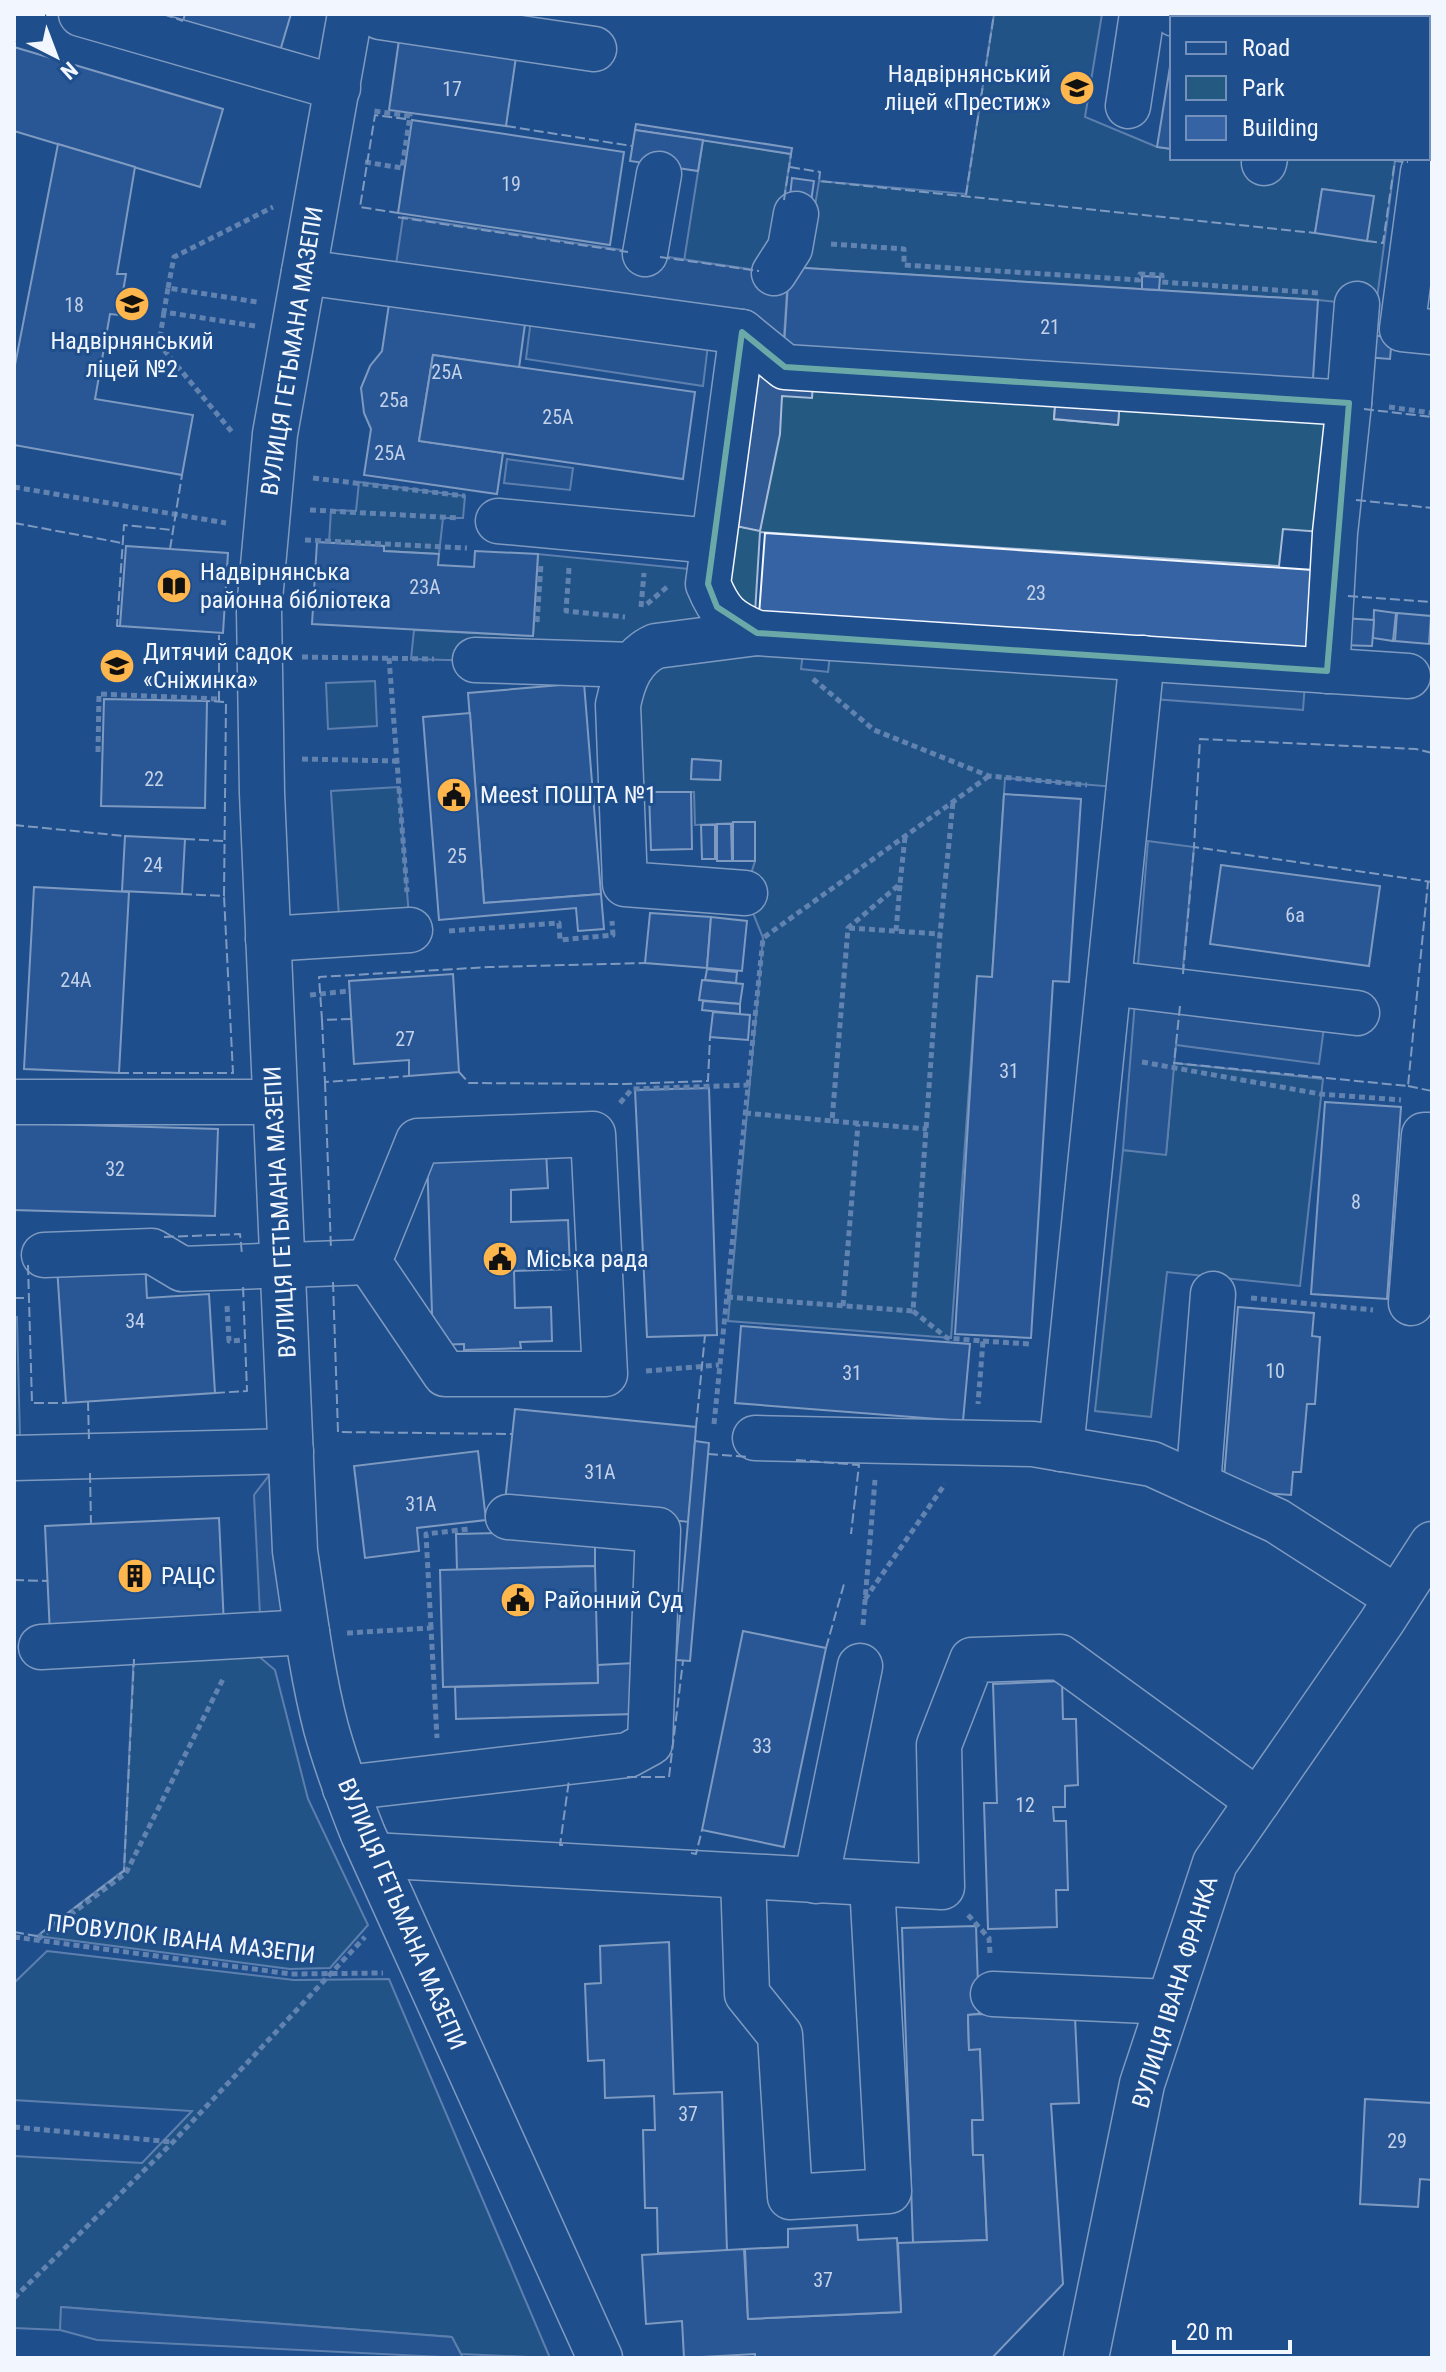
<svg xmlns="http://www.w3.org/2000/svg" width="1446" height="2372" font-family="'Roboto Condensed',sans-serif">
  <rect width="100%" height="100%" fill="#1f4e8c"/>
  <g fill="#245a82" stroke="#a8bbd7" stroke-width="2" fill-rule="evenodd">
    <path d="M994,14H1102L1085,117L1157,147L1172,149V158H1228L1263,163L1265,158H1428V18H1302L1307,14H1432V166L1395,161L1376,306L1318,300L789,267L812,225L819,181L966,194ZM1322,189L1373,196L1367,240L1315,233Z"/>
    <path d="M703,140L791,154L776,249L758,271L684,261Z"/>
    <path d="M814,369L1057,383L1054,419L1118,425L1121,388L1349,403L1335,533L1283,529L1279,566L760,532L755,613L805,636L801,669L828,672L832,638L1142,658L1129,788L1005,778L992,977H977L951,1338L728,1321L763,938L745,893L755,861V822L695,825L694,792H649L638,789L633,665L411,659L414,630L533,636L538,554L709,571L736,526L760,530L782,395ZM692,759L720,761V780L691,779Z"/>
    <path d="M359,482L465,496L463,518H443L439,554L384,551V546L329,543L331,510L356,511Z"/>
    <path d="M375,681L377,726L328,729L326,683Z"/>
    <path d="M399,787L410,930L340,934L331,791Z"/>
    <path d="M1174,1063L1323,1079L1300,1286L1167,1272L1151,1417L1095,1411L1123,1150L1166,1154Z"/>
    <path d="M14,1317H17L20,1439H14Z"/>
    <path d="M243,1643L275,1670L308,1799L368,1925L330,1968L290,1969L37,1936L124,1870L134,1649Z"/>
    <path d="M47,1951L294,1980L389,1979L550,2358L461,2354L451,2337L62,2307L60,2330L14,2328V2156L142,2163L192,2111L14,2100V1983Z"/>
  </g>
  <g fill="#305b95" stroke="#a8bbd7" stroke-width="2">
    <path d="M403,217L788,275L784,337L710,328L703,386L526,359L531,319L393,285Z"/>
    <path d="M756,367L814,369L812,398L782,396L780,434L760,531L736,526Z"/>
    <path d="M1057,383L1121,388L1118,425L1054,419Z"/>
    <path d="M507,459L573,468L570,490L504,483Z"/>
    <path d="M1142,657L1306,669L1303,710L1139,698Z"/>
    <path d="M1148,841L1194,847L1180,1000L1325,1020L1319,1064L1176,1045L1166,1155L1123,1150Z"/>
    <path d="M274,1469L285,1639L260,1615L254,1495Z"/>
    <path d="M61,2307L452,2337L463,2358L97,2340L60,2330Z"/>
  </g>
  <g fill="#3563a3" stroke="#f2f6ff" stroke-width="2">
    <path d="M185,14H291L280,51L183,21Z"/>
    <path d="M401,26L518,43L506,126L389,110Z"/>
    <path d="M14,47L223,109L200,187L14,131Z"/>
    <path d="M1172,54V149L1157,147Z"/>
    <path d="M412,120L624,152L610,245L398,213Z"/>
    <path d="M636,124L792,148L791,154L635,130Z"/>
    <path d="M635,130L703,140L698,171L630,161Z"/>
    <path d="M58,144L135,167L117,274H126L119,315L110,314L95,399L193,415L182,475L14,445V370Z"/>
    <path d="M792,178L814,181L810,209L789,206Z"/>
    <path d="M1322,189L1374,196L1367,241L1315,233Z"/>
    <path d="M789,267L1318,300L1313,379L784,346Z"/>
    <path d="M1142,276L1160,277L1159,290L1142,289Z"/>
    <path d="M389,304L525,324L519,368L433,355L419,441L503,453L497,494L364,475L371,429L364,413L361,388L370,366L382,351Z"/>
    <path d="M1366,335L1392,337L1390,359L1364,357Z"/>
    <path d="M433,355L695,392L683,479L419,441Z"/>
    <path d="M765,533L1313,570L1307,652L759,615Z"/>
    <path d="M317,542L384,546V551L439,554L438,565L474,567L475,551L538,554L533,636L312,624Z"/>
    <path d="M126,546L228,553L223,633L120,626Z"/>
    <path d="M1374,610L1396,613L1393,641L1373,638Z"/>
    <path d="M1397,613L1431,616L1429,644L1395,641Z"/>
    <path d="M1342,618L1374,620L1372,646L1340,645Z"/>
    <path d="M584,683L601,894L484,903L468,693Z"/>
    <path d="M104,699L207,701L205,808L101,806Z"/>
    <path d="M470,713L484,903L601,894L604,929L578,931L576,908L439,920L423,717Z"/>
    <path d="M692,759L721,761L720,780L691,779Z"/>
    <path d="M649,792H691L692,849L651,850Z"/>
    <path d="M1004,794L1081,799L1069,982L1053,981L1031,1338L955,1334L977,976L992,977Z"/>
    <rect x="733" y="822" width="22" height="39"/>
    <path d="M717,824H731L732,861H717Z"/>
    <path d="M701,825H715V859H702Z"/>
    <path d="M125,836L185,839L182,894L122,891Z"/>
    <path d="M1221,865L1380,886L1369,966L1210,944Z"/>
    <path d="M34,887L129,892L119,1073L24,1069Z"/>
    <path d="M650,913L711,917L707,968L645,963Z"/>
    <path d="M711,917L747,921L742,971L707,968Z"/>
    <path d="M707,969L737,972L736,983L705,980Z"/>
    <path d="M453,974L459,1072L409,1076V1060L354,1064L349,981Z"/>
    <path d="M702,980L743,984L740,1004L699,1000Z"/>
    <path d="M703,1001L740,1004V1014L702,1010Z"/>
    <path d="M713,1012L750,1015L748,1040L710,1037Z"/>
    <path d="M709,1088L717,1335L647,1337L635,1090Z"/>
    <path d="M1325,1102L1401,1107L1387,1299L1311,1294Z"/>
    <path d="M14,1123L218,1129L215,1216L14,1210Z"/>
    <path d="M546,1151L548,1188L511,1190V1222L568,1220L570,1269L514,1271L515,1308L551,1307L552,1341L520,1342L521,1348L464,1350V1344L433,1345L427,1155Z"/>
    <path d="M145,1261L147,1298L209,1294L215,1393L66,1403L57,1267Z"/>
    <path d="M1238,1307L1314,1313L1312,1336L1320,1337L1315,1404H1307L1301,1472H1293L1291,1495L1223,1490Z"/>
    <path d="M741,1326L970,1344L963,1421L735,1403Z"/>
    <path d="M515,1409L696,1427L689,1522L505,1502Z"/>
    <path d="M695,1441L709,1443L690,1661L676,1660Z"/>
    <path d="M478,1451L486,1520L417,1528L419,1551L365,1558L354,1466Z"/>
    <path d="M219,1518L224,1626L50,1635L45,1526Z"/>
    <path d="M595,1531V1566L457,1570L456,1534Z"/>
    <path d="M595,1566L598,1683L443,1687L440,1570Z"/>
    <path d="M743,1631L826,1648L784,1847L702,1830Z"/>
    <path d="M634,1663L635,1714L456,1719L455,1687L598,1683V1665Z"/>
    <path d="M1062,1681L1063,1719H1076L1078,1785L1065,1786V1807H1053L1054,1821H1066L1068,1890H1056L1057,1927L988,1929L984,1803H997L993,1684Z"/>
    <path d="M976,1926L979,2014L968,2015L969,2050L980,2049L983,2120H972L973,2155H983L987,2240L913,2243L902,1928Z"/>
    <path d="M669,1942L674,2094L722,2092L727,2251L658,2253L657,2208H645L643,2130H655L654,2096L605,2098L604,2060L588,2061L585,1984L601,1983L600,1946Z"/>
    <path d="M979,2014L1075,2017L1079,2103L1051,2104L1063,2284L992,2358H755V2354L684,2358L682,2321L646,2324L642,2255L744,2249L748,2319L901,2312L898,2243L987,2240L983,2155H973L972,2120H983L980,2049L969,2050L968,2015Z"/>
    <path d="M1365,2099L1432,2103V2180L1420,2179L1418,2207L1360,2204Z"/>
    <path d="M857,2225L858,2240L897,2238L901,2312L748,2319L745,2249L788,2247V2229Z"/>
  </g>
  <g fill="none" stroke-linecap="round" stroke-linejoin="round">
    <defs>
      <g id="minor">
        <path d="M81,14L338,88"/>
        <path d="M1175,14L1199,18"/>
        <path d="M380,17L594,49"/>
        <path d="M1128,106L1142,14"/>
        <path d="M1264,163L1265,158"/>
        <path d="M1432,173L1423,172L1402,329L1432,332"/>
        <path d="M645,254L659,174"/>
        <path d="M304,272L742,332L785,367L1349,403L1357,304"/>
        <path d="M774,273L790,248L796,214"/>
        <path d="M742,332L708,584C720,613 728,621 757,633L1408,676"/>
        <path d="M498,521L712,541"/>
        <path d="M475,660L633,665"/>
        <path d="M1327,671L1335,533L1349,403"/>
        <path d="M745,893L625,884L618,705C623,681 631,657 656,646L757,633"/>
        <path d="M268,939L410,930"/>
        <path d="M1109,983L1357,1013"/>
        <path d="M14,1102H275"/>
        <path d="M593,1134L605,1374H445L369,1262L418,1141Z"/>
        <path d="M44,1255L152,1251L182,1269L369,1262"/>
        <path d="M1411,1303L1424,1135H1432"/>
        <path d="M755,1438L1033,1444L1152,1464L1277,1521L1397,1598"/>
        <path d="M1061,1449L1142,658"/>
        <path d="M14,1458L291,1451"/>
        <path d="M1198,1485L1213,1294"/>
        <path d="M41,1647L307,1632"/>
        <path d="M345,1788L628,1755L650,1743L658,1530L508,1517"/>
        <path d="M373,1855L942,1887L939,1745L972,1660L1060,1657L1258,1801"/>
        <path d="M743,1877L747,1994L780,2035L790,2197L889,2191L872,1884"/>
        <path d="M816,1881L860,1666"/>
        <path d="M993,1994L1169,2002"/>
        <path d="M1086,2358L1142,2084L1215,1863L1381,1623L1432,1544"/>
      </g>
      <path id="major" d="M350,14L275,434L259,610L262,793L295,1551C304,1610 311,1670 326,1728C336,1764 349,1799 363,1834L600,2358"/>
    </defs>
    <use href="#minor" stroke="#f2f6ff" stroke-width="47"/>
    <use href="#major" stroke="#f2f6ff" stroke-width="47"/>
    <g stroke="#b3c4dc" stroke-width="5" stroke-dasharray="6 4" stroke-linecap="butt">
      <path d="M1302,18L1307,14"/>
      <path d="M365,162L402,168L410,116L374,111"/>
      <path d="M831,244L904,249V265L1139,280L1140,274L1162,275V282L1318,293"/>
      <path d="M168,288L174,257L273,207"/>
      <path d="M164,312L159,344L232,432"/>
      <path d="M255,326L164,312L168,288L257,302"/>
      <path d="M1389,407L1432,413"/>
      <path d="M313,478L465,496"/>
      <path d="M14,487L226,523"/>
      <path d="M310,510L459,518"/>
      <path d="M305,540L467,548"/>
      <path d="M569,568L566,611L625,617"/>
      <path d="M647,604L667,587"/>
      <path d="M641,607L644,573"/>
      <path d="M537,622L541,564"/>
      <path d="M302,657L434,659"/>
      <path d="M389,658L407,892"/>
      <path d="M813,679L874,730L989,776L1087,785"/>
      <path d="M98,752L99,694L219,699"/>
      <path d="M302,759L397,761"/>
      <path d="M905,837L900,884L848,928L832,1121L927,1129"/>
      <path d="M849,928L940,934"/>
      <path d="M449,931L559,923L560,940L613,935L612,921"/>
      <path d="M896,931L900,885"/>
      <path d="M310,995L349,991"/>
      <path d="M1142,1062L1320,1094L1401,1100"/>
      <path d="M620,1103L632,1089L748,1085"/>
      <path d="M745,1113L832,1121"/>
      <path d="M727,1297L913,1311L940,934L953,802"/>
      <path d="M1251,1298L1373,1310"/>
      <path d="M227,1306L229,1341L244,1340"/>
      <path d="M843,1306L858,1124"/>
      <path d="M913,1311L947,1338L983,1341L978,1404"/>
      <path d="M983,1341L1030,1344"/>
      <path d="M646,1371L719,1365"/>
      <path d="M714,1424L763,938L989,776"/>
      <path d="M865,1599L945,1484"/>
      <path d="M863,1625L875,1480"/>
      <path d="M431,1628L426,1534L469,1529"/>
      <path d="M347,1633L431,1628L437,1738"/>
      <path d="M968,1915L989,1938L990,1953"/>
      <path d="M14,1937L291,1974L383,1973"/>
      <path d="M38,1939L126,1873L224,1677"/>
      <path d="M14,2127L172,2142"/>
      <path d="M14,2298L173,2142L365,1937"/>
    </g>
    <use href="#minor" stroke="#1f4e8c" stroke-width="44"/>
    <use href="#major" stroke="#1f4e8c" stroke-width="44"/>
    <g stroke="#f2f6ff" stroke-width="2" stroke-dasharray="10 4" stroke-linecap="butt">
      <path d="M163,14L183,21"/>
      <path d="M406,119L375,115L360,207L398,213L397,217L628,252"/>
      <path d="M506,126L632,146"/>
      <path d="M790,167L820,172L819,181L1315,233"/>
      <path d="M966,195L994,14"/>
      <path d="M784,200L791,154"/>
      <path d="M1367,241L1383,243L1395,160L1408,162"/>
      <path d="M660,257L759,271"/>
      <path d="M1364,409L1432,417"/>
      <path d="M1356,500L1432,508"/>
      <path d="M14,523L122,543"/>
      <path d="M170,549L182,475"/>
      <path d="M1348,596L1432,602"/>
      <path d="M120,626H117L124,525L173,530"/>
      <path d="M219,701V633"/>
      <path d="M1432,753L1416,749L1200,739L1194,847L1432,882"/>
      <path d="M14,825L125,836"/>
      <path d="M185,839L224,841"/>
      <path d="M182,894L224,896L226,702L207,701"/>
      <path d="M1183,974L1194,847"/>
      <path d="M1180,1006L1174,1063L1408,1086L1428,882"/>
      <path d="M351,1019L322,1020L319,977L490,967L645,963"/>
      <path d="M322,1020L325,1082L409,1076"/>
      <path d="M459,1072L469,1083L624,1084L708,1081L710,1037"/>
      <path d="M119,1073H233L224,896"/>
      <path d="M325,1082L331,1250"/>
      <path d="M1408,1086L1432,1091"/>
      <path d="M164,1237L240,1234L242,1254"/>
      <path d="M28,1265L32,1403H66"/>
      <path d="M333,1282L338,1432L512,1434"/>
      <path d="M14,1298H28"/>
      <path d="M215,1393L247,1391L243,1286"/>
      <path d="M88,1401L89,1441"/>
      <path d="M696,1427L705,1335"/>
      <path d="M708,1454L748,1457"/>
      <path d="M796,1460L859,1465L851,1534"/>
      <path d="M90,1473L91,1524"/>
      <path d="M14,1580L48,1581"/>
      <path d="M826,1648L844,1584"/>
      <path d="M627,1777H669L683,1661"/>
      <path d="M563,1845H560L569,1780"/>
      <path d="M691,1853L696,1854L702,1830"/>
      <path d="M14,1932L37,1936L124,1871L134,1659"/>
    </g>
  </g>
  <path d="M0 0H1446V2372H0ZM742,332L785,367L1349,403L1327,671L757,633L717,607L708,584Z" fill="#1f4e8c" fill-opacity=".55" fill-rule="evenodd"/>
  <path fill="none" stroke="#6aa9a8" stroke-width="6" stroke-linejoin="round" d="M742,332L785,367L1349,403L1327,671L757,633L717,607L708,584Z"/>
  <defs>
    <symbol id="school-disc" viewBox="-11 -11 22 22"><circle r="9.5" fill="#ffb74d" stroke="#1f4e8c"/><path d="M0-5L7-2L0 1L-7-2ZM-4 1L0 2.5L4 1V4Q0 6-4 4Z" fill="#111"/></symbol>
    <symbol id="library-disc" viewBox="-11 -11 22 22"><circle r="9.5" fill="#ffb74d" stroke="#1f4e8c"/><path d="M-6-4Q-3-5.5-.7-3.5V5Q-3 3-6 4ZM6-4Q3-5.5 .7-3.5V5Q3 3 6 4Z" fill="#111"/></symbol>
    <symbol id="civic-disc" viewBox="-11 -11 22 22"><circle r="9.5" fill="#ffb74d" stroke="#1f4e8c"/><path d="M-.6-6.5H3V-4.5H.6V-3L4-1V1h2V6H-6V1h2V-1L-.6-3ZM-1.2 2.5V6h2.4V2.5Z" fill="#111"/></symbol>
    <symbol id="building-disc" viewBox="-11 -11 22 22"><circle r="9.5" fill="#ffb74d" stroke="#1f4e8c"/><path d="M-4-6H4V6H1V3H-1V6H-4ZM-2.5-4.3h1.7v1.8h-1.7ZM.8-4.3h1.7v1.8H.8ZM-2.5-1h1.7V.8h-1.7ZM.8-1h1.7V.8H.8Z" fill="#111"/></symbol>
  </defs>
  <g fill-rule="evenodd">
    <use href="#school-disc" x="1057" y="68" width="40" height="40"/>
    <use href="#school-disc" x="112" y="284" width="40" height="40"/>
    <use href="#library-disc" x="154" y="566" width="40" height="40"/>
    <use href="#school-disc" x="97" y="646" width="40" height="40"/>
    <use href="#civic-disc" x="434" y="775" width="40" height="40"/>
    <use href="#civic-disc" x="480" y="1239" width="40" height="40"/>
    <use href="#building-disc" x="115" y="1556" width="40" height="40"/>
    <use href="#civic-disc" x="498" y="1580" width="40" height="40"/>
  </g>
  <g text-anchor="middle" dominant-baseline="central" stroke-width="6" stroke-linejoin="round" paint-order="stroke">
    <g font-size="20" fill="#c3d1e8">
      <text x="452" y="89">17</text>
      <text x="511" y="184">19</text>
      <text x="74" y="305">18</text>
      <text x="1050" y="327">21</text>
      <text x="447" y="372">25А</text>
      <text x="394" y="400">25а</text>
      <text x="558" y="417">25А</text>
      <text x="390" y="453">25А</text>
      <text x="425" y="587">23А</text>
      <text x="1036" y="593">23</text>
      <text x="154" y="779">22</text>
      <text x="457" y="856">25</text>
      <text x="153" y="865">24</text>
      <text x="1295" y="915">6а</text>
      <text x="76" y="980">24А</text>
      <text x="405" y="1039">27</text>
      <text x="1009" y="1071">31</text>
      <text x="115" y="1169">32</text>
      <text x="1356" y="1202">8</text>
      <text x="135" y="1321">34</text>
      <text x="1275" y="1371">10</text>
      <text x="852" y="1373">31</text>
      <text x="600" y="1472">31А</text>
      <text x="421" y="1504">31А</text>
      <text x="762" y="1746">33</text>
      <text x="1025" y="1805">12</text>
      <text x="688" y="2114">37</text>
      <text x="1397" y="2141">29</text>
      <text x="823" y="2280">37</text>
    </g>
    <g font-size="24" fill="#f2f6ff" stroke="#1f4e8c" text-anchor="start">
      <text x="1051" y="74" text-anchor="end">Надвірнянський<tspan x="1051" dy="28">ліцей «Престиж»</tspan></text>
      <text x="132" y="341" text-anchor="middle">Надвірнянський<tspan x="132" dy="28">ліцей №2</tspan></text>
      <text x="200" y="572">Надвірнянська<tspan x="200" dy="28">районна бібліотека</tspan></text>
      <text x="143" y="652">Дитячий садок<tspan x="143" dy="28">«Сніжинка»</tspan></text>
      <text x="480" y="795">Meest ПОШТА №1</text>
      <text x="526" y="1259">Міська рада</text>
      <text x="161" y="1576">РАЦС</text>
      <text x="544" y="1600">Районний Суд</text>
    </g>
    <g font-size="24" fill="#f2f6ff" stroke="#1f4e8c">
      <text transform="translate(292 351) rotate(-81)">ВУЛИЦЯ ГЕТЬМАНА МАЗЕПИ</text>
      <text transform="translate(280 1212) rotate(-93)">ВУЛИЦЯ ГЕТЬМАНА МАЗЕПИ</text>
      <text transform="translate(402 1914) rotate(67)">ВУЛИЦЯ ГЕТЬМАНА МАЗЕПИ</text>
      <text transform="translate(181 1939) rotate(7)">ПРОВУЛОК ІВАНА МАЗЕПИ</text>
      <text transform="translate(1175 1992) rotate(-73)">ВУЛИЦЯ ІВАНА ФРАНКА</text>
    </g>
  </g>
  <rect width="1446" height="2372" fill="none" stroke="#f2f6ff" stroke-width="32"/>
  <rect x="1170" y="16" width="260" height="144" fill="#1f4e8c" stroke="#7391ba" stroke-width="2"/>
  <rect x="1186" y="42" width="40" height="12" fill="#1f4e8c" stroke="#7391ba" stroke-width="2"/>
  <text x="1242" y="56" font-size="24" fill="#f2f6ff">Road</text>
  <rect x="1186" y="76" width="40" height="24" fill="#245a82" stroke="#7391ba" stroke-width="2"/>
  <text x="1242" y="96" font-size="24" fill="#f2f6ff">Park</text>
  <rect x="1186" y="116" width="40" height="24" fill="#3563a3" stroke="#7391ba" stroke-width="2"/>
  <text x="1242" y="136" font-size="24" fill="#f2f6ff">Building</text>
  <g transform="translate(56 56) rotate(138)" stroke="#1f4e8c" stroke-width="6" paint-order="stroke">
  <path d="M0-6L14 30L0 20L-14 30Z" fill="#f2f6ff"/>
  <text y="-12" font-size="22" font-weight="bold" text-anchor="middle" fill="#f2f6ff">N</text>
  </g>
  <path d="M1174 2340v12h116v-12" fill="none" stroke="#f2f6ff" stroke-width="4"/>
  <text x="1186" y="2340" font-size="24" fill="#f2f6ff" stroke="#1f4e8c" stroke-width="6" paint-order="stroke">20 m</text>
</svg>
